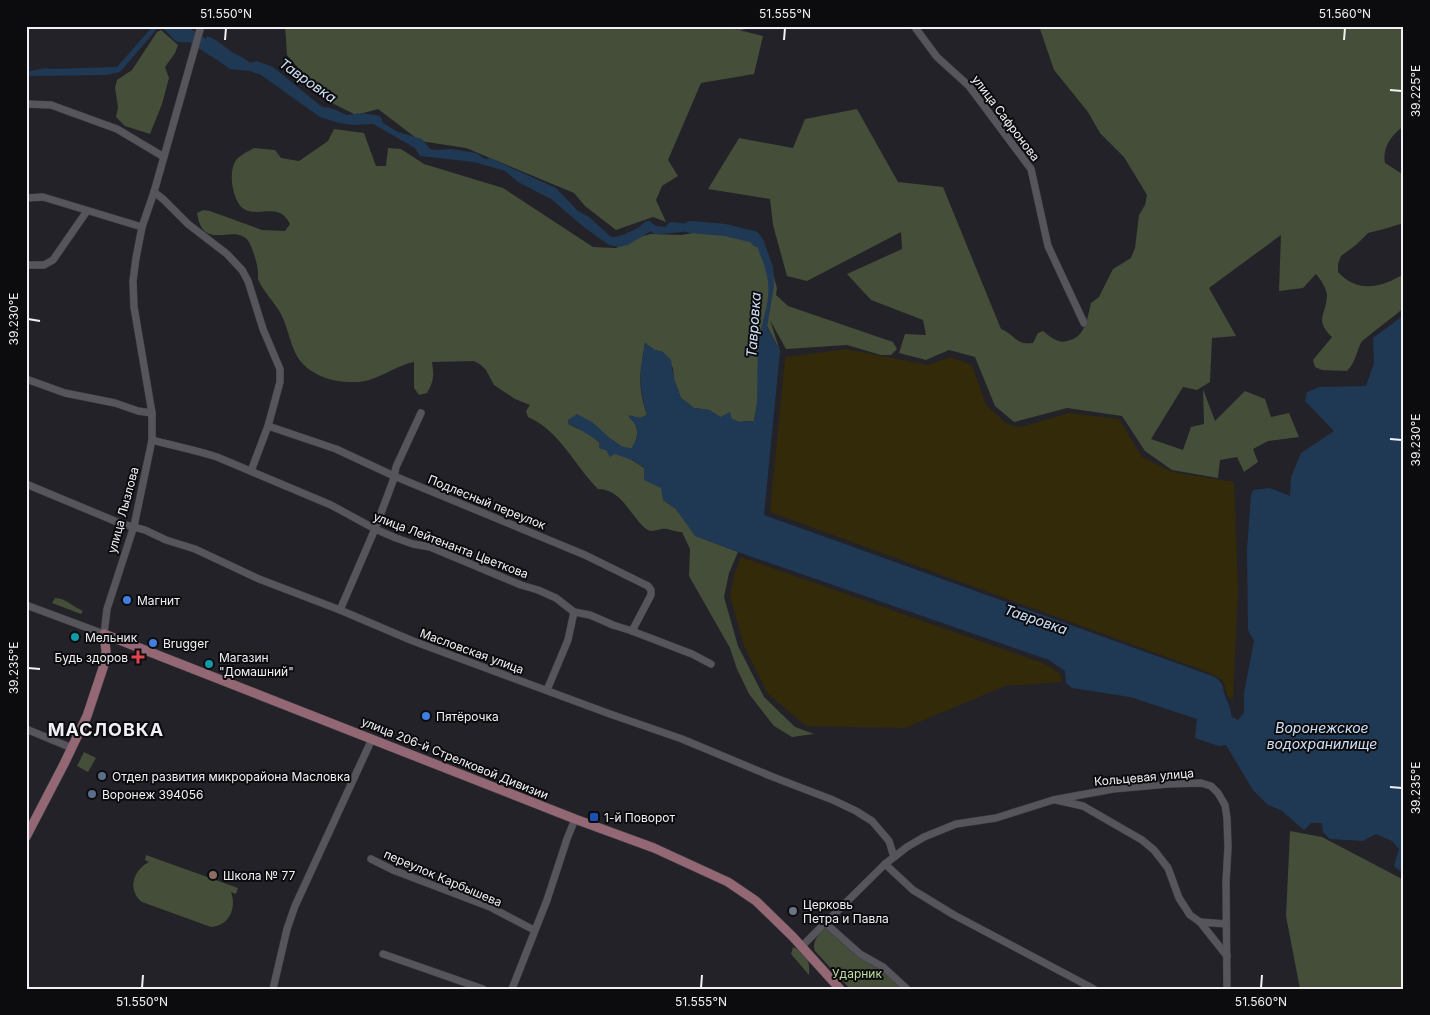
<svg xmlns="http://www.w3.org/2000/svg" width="1430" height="1015" font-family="Inter,sans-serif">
  <rect width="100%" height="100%" fill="#232228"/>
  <g fill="#444e39">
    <path d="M285,26H723L763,36L754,74L701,83L668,160L678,176L662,186L656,200L666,222L653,217L616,230L585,206L574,193L466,148L420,141L378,109L356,115L326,100L287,55Z"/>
    <path d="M1039,26H1404V126C1391,135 1382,148 1385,163L1404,175V223L1384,229L1368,233L1356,245L1341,256L1338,264V272C1358,294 1382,287 1404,274V308L1362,341C1356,352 1356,362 1347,371L1322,370L1315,367L1313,360L1332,337C1314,320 1326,315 1327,296C1327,289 1321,280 1316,274L1303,288L1279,291L1281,235L1209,288L1236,336L1212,338L1210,382L1197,390L1183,387L1151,439L1183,450L1191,427L1204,424L1203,389L1215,421L1245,391L1265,399L1271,417L1289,413L1299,437L1268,441L1253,449L1258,462L1244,472L1237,457L1220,460L1218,478L1172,470L1145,451L1122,416L1067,408L1014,422L995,406L975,357L949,350L926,360L899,353L905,334L926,335L923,320L871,300L847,274L902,249L901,232L807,281L787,276L773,225L770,199L708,189L739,138L793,148L805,119L857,109L898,182L943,187L1001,329C1017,336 1015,345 1033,343L1038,333L1043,331C1047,334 1051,338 1056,340C1060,342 1063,342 1067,341C1086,337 1087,319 1091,303L1099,297L1113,269L1131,258L1135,248L1139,215L1145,205L1147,195L1124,157L1100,133L1088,112L1054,70Z"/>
    <path d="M161,30L178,45L175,53L165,67L169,78L162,104L150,134L125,126L116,117L118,107L115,88L117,80L132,70L157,32Z"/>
    <path d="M334,129L364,133L376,166H386L388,148L401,149L424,164L503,188L593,247L616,248L643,236L651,234L681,235L712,230L743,234L756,244L770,264L777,288L776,295L788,306L893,342L897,349L891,355H881L847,345L786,349L770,320L780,351L766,324L757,404L754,421L739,422L732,419L720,417L709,410L694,408L681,398L674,379L673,368L663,352L655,350L645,343C640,373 637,385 647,415L640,418L629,416V417C640,427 639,436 632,448H624L608,437L568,424L589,434L600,443L599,448C621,453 651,466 661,488C663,491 663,496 663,500L676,509L696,536L738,552L729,573L724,597L738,646L764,697L795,727L814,734L792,737L774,726L749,694L737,669L730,648L689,576L690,549L682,532C676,532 673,530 667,529C660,528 654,533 648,530C644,528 642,525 639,522C627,508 618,489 598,489C575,466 559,430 528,417L526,411L530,405L515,399L494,385L486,370L481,365L474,361L432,362C434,376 434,381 427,393L419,395L414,388V362C394,366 378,381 357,382C333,383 304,375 294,350C289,338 287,326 281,314C275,303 262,290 258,279C258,276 258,274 258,271C257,262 253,250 249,242C235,221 203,254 197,213L203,210L210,211L262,230L285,231L290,224C279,201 259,218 244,209C233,203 228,173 235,162C238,156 247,152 254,148L275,150L281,158L299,161L328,141Z"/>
    <path d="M55,598C66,598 73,607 83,611L81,614L52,603Z"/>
    <path d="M84,752L96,758L88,772L77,766Z"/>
    <path d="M1290,831L1322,837L1404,880V989H1300L1286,916Z"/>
    <path d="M146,855L238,888L236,894L231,892C237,908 229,926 211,927L142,902C127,890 133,870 149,862L145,860Z"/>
    <path d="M826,926L880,969L903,989H850L815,951C811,941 820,934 826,926Z"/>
    <path d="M793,947C807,953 810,960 809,975L791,954Z"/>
  </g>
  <g fill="#322a09">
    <path d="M846,349L928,365L950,357L972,365L986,405L1007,424L1021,427L1069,413L1119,419L1142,457L1172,472L1234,482L1238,591L1233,699L1228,697L1223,680L1205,671L770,512L785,357Z"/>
    <path d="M741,557L1045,664L1060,674L1062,682L1005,686L905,728L806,726L768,694L744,646L730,596L734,575Z"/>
  </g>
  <g fill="#1f3955">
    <path d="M153,26H186L192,30L188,42C171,44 174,36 162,28L157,29L120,72L107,75L26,76V72L46,68L50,69L117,67Z"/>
    <path d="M207,36C217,39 223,46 232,52C238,56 244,57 250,63L257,61L273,67L322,107L331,108L347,115L362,113L380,116L383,123L398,132L422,139L430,149L436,150L452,149L476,153L485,159L490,158L556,188L578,211L589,217L611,237C620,237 631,232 639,227C643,224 644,221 649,221L656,226L665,227L670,222L734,228L747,230L763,239L773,267L774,286L767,327L780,351L764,515L1215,677C1226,686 1221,686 1226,698C1229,704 1230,709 1232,717L1238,720L1244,713V693L1254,641L1248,630L1247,550L1251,495L1253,490L1270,488L1290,496L1291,477L1301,453L1334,431L1305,401L1307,392L1320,387L1366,386L1374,363L1373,338L1404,315V874L1394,866L1399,849L1392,841L1376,834L1363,841L1330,839L1323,832L1322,823H1311L1304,830L1281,810L1268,805L1253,790L1226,745L1219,746L1195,738L1197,719L1130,697L1072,688L1066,683L1065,671L1049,660L738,552L695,536L676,509L663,500L661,488L644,480V467L632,460L615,454L610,457L606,450L599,448L600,442L576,427L568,424V420L577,414C582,417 587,419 592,422C605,432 615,448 632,448C639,436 640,427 629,417V415L640,418L647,415C638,384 640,373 645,343L655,350L663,352L671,360L674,379L681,398L694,408L709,410L720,417L730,412L732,419L739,422L754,421L757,404L758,334L761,330C768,300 773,289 762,259C760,255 759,249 756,245C739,217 681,235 654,234L651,231L628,245L618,247L609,245L585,228L551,199L518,182L505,171L474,162L420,156L415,148L373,124L353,125L339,123L320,117L261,75L250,71L230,69L203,50Z"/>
  </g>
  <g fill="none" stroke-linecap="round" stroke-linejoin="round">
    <g stroke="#1f3955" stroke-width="12">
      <path d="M175,26L217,53"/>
      <path d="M690,227L725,230L754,237L757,241"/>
    </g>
    <defs>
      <g id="minor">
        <path d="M739,26H742"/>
        <path d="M914,26L937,57L969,86L1031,169L1048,246L1084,323"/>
        <path d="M26,104L51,105L117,129L164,157"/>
        <path d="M154,192L163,199L188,224L227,254L242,270L248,281L263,329L280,369V382L268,426L251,471"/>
        <path d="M26,198L43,197L142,227"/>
        <path d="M26,265H44L53,260L87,211"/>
        <path d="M26,379L65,393L115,403L138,411L152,413"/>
        <path d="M268,426L336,449L394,476L585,555L648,586L651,590V595L632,631"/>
        <path d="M152,440C174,446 196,450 217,457L331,505L375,529L396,538L413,544L430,547L521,585L538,590L556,598L574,612L590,615L613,625L632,631L692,654L711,664"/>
        <path d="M26,484L122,524L145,530L166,540L195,549L259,579L340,610L413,641L610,714L682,739L773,777L833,800L856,811L872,821L889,841L894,857"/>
        <path d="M26,605L104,634L107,609L134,526L152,440V413L134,307L133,281L136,258L142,227L154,192L201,26"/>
        <path d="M340,610L375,529L393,481L396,467L421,413"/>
        <path d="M547,690L568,640L574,612"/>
        <path d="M26,729L72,748"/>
        <path d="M1056,800L1083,806L1142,840L1154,850L1168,868L1179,898L1190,915L1200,922L1227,956"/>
        <path d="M371,859L393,870L490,907L534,930"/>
        <path d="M885,864L913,890L954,915L1094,989"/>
        <path d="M824,922L860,954L883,967L907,989"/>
        <path d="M1200,922L1226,924"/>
        <path d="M802,946L885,864L907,847L924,837L956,824L996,818L1053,800L1113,789L1168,784L1201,783L1211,786L1218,793L1225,805L1227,818L1228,847L1226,882L1227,989"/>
        <path d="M383,954L483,989"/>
        <path d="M273,989L287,929L295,906L372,739"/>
        <path d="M512,989L547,900L567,839L575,819"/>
      </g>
      <g id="major">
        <path d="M104,634L575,819L654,848L728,882L756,901L793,937L840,989"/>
        <path d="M26,837L64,764L87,716L105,662L106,651L104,634"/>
      </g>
    </defs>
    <use href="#minor" stroke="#3e3e43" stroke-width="8"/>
    <use href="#major" stroke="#3e3e43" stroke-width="10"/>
    <use href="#minor" stroke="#56555c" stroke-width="7"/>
    <use href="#major" stroke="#936773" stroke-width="9"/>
  </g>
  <path fill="none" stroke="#f1f1f5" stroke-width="2" d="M225,40L226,28M784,40L785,28M1344,40L1345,28M1390,90L1402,91M28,319L40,321M1390,439L1402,440M28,668L40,669M1390,787L1402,788M142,988L143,975M701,988L702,975M1261,988L1262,975"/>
  <g fill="#3f7fe0" stroke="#0c0c0f" stroke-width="2">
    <circle cx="127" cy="600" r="5"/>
    <circle cx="153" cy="643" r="5"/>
    <circle cx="426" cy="716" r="5"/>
  </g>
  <g fill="#0f9aa8" stroke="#0c0c0f" stroke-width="2">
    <circle cx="75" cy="637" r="5"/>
    <circle cx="209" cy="664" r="5"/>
  </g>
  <path fill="#e0444e" stroke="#0c0c0f" stroke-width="2" d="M135.5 649.5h5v5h5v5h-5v5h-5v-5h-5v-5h5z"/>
  <g fill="#5c6f8a" stroke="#0c0c0f" stroke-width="2">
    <circle cx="102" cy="776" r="5"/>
    <circle cx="92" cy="794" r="5"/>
  </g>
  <rect fill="#1a4fb4" stroke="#0c0c0f" stroke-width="2" x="589" y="812" width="10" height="10" rx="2.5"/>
  <circle fill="#8d6e63" stroke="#0c0c0f" stroke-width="2" cx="213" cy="875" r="5"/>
  <circle fill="#6b7280" stroke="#0c0c0f" stroke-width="2" cx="793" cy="911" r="5"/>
  <g text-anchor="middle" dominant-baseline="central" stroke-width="4" stroke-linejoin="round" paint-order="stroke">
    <g font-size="12" fill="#f1f1f5" stroke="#0c0c0f">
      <text transform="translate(1006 118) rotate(53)">улица Сафронова</text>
      <text transform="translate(487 502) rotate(22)">Подлесный переулок</text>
      <text transform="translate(123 510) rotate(-75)">улица Лызлова</text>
      <text transform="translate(451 545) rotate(21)">улица Лейтенанта Цветкова</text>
      <text transform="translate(472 651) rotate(20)">Масловская улица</text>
      <text transform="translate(455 758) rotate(22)">улица 206-й Стрелковой Дивизии</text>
      <text transform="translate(1144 777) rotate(-5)">Кольцевая улица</text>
      <text transform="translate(443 878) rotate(23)">переулок Карбышева</text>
    </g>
    <g font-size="12" fill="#f1f1f5" stroke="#0c0c0f" text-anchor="start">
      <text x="137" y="600">Магнит</text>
      <text x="85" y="637">Мельник</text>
      <text x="163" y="643">Brugger</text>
      <text x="128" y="657" text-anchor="end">Будь здоров</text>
      <text x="219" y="657">Магазин<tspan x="219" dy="14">"Домашний"</tspan></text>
      <text x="436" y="716">Пятёрочка</text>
      <text x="112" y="776">Отдел развития микрорайона Масловка</text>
      <text x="102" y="794">Воронеж 394056</text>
      <text x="604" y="817">1-й Поворот</text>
      <text x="223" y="875">Школа № 77</text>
      <text x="803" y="904">Церковь<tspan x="803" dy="14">Петра и Павла</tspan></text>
    </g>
    <g font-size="12" fill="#c2dfa0" stroke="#0c0c0f">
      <text x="857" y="973">Ударник</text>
    </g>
    <g font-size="14" font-style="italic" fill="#cfe1f7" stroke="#0c0c0f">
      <text transform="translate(308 80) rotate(35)">Тавровка</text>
      <text transform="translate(753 325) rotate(-86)">Тавровка</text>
      <text transform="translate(1036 619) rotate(19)">Тавровка</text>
      <text x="1322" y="727">Воронежское<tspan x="1322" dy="16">водохранилище</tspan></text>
    </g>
    <g font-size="18" font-weight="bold" letter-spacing="1" fill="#f1f1f5" stroke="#0c0c0f">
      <text x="106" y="729">МАСЛОВКА</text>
    </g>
  </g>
  <rect width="1430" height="1015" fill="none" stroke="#0c0c0f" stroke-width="55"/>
  <rect x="28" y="28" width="1374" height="960" fill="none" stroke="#f1f1f5" stroke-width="2"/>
  <g font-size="12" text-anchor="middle" fill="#f1f1f5">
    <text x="226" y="18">51.550°N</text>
    <text x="785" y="18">51.555°N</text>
    <text x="1345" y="18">51.560°N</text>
    <text transform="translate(1416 91) rotate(-90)" y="4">39.225°E</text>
    <text transform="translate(14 319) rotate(-90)" y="4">39.230°E</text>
    <text transform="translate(1416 440) rotate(-90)" y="4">39.230°E</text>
    <text transform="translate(14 668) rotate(-90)" y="4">39.235°E</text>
    <text transform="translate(1416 788) rotate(-90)" y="4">39.235°E</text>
    <text x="142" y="1006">51.550°N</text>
    <text x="701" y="1006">51.555°N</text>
    <text x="1261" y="1006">51.560°N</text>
  </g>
</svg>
